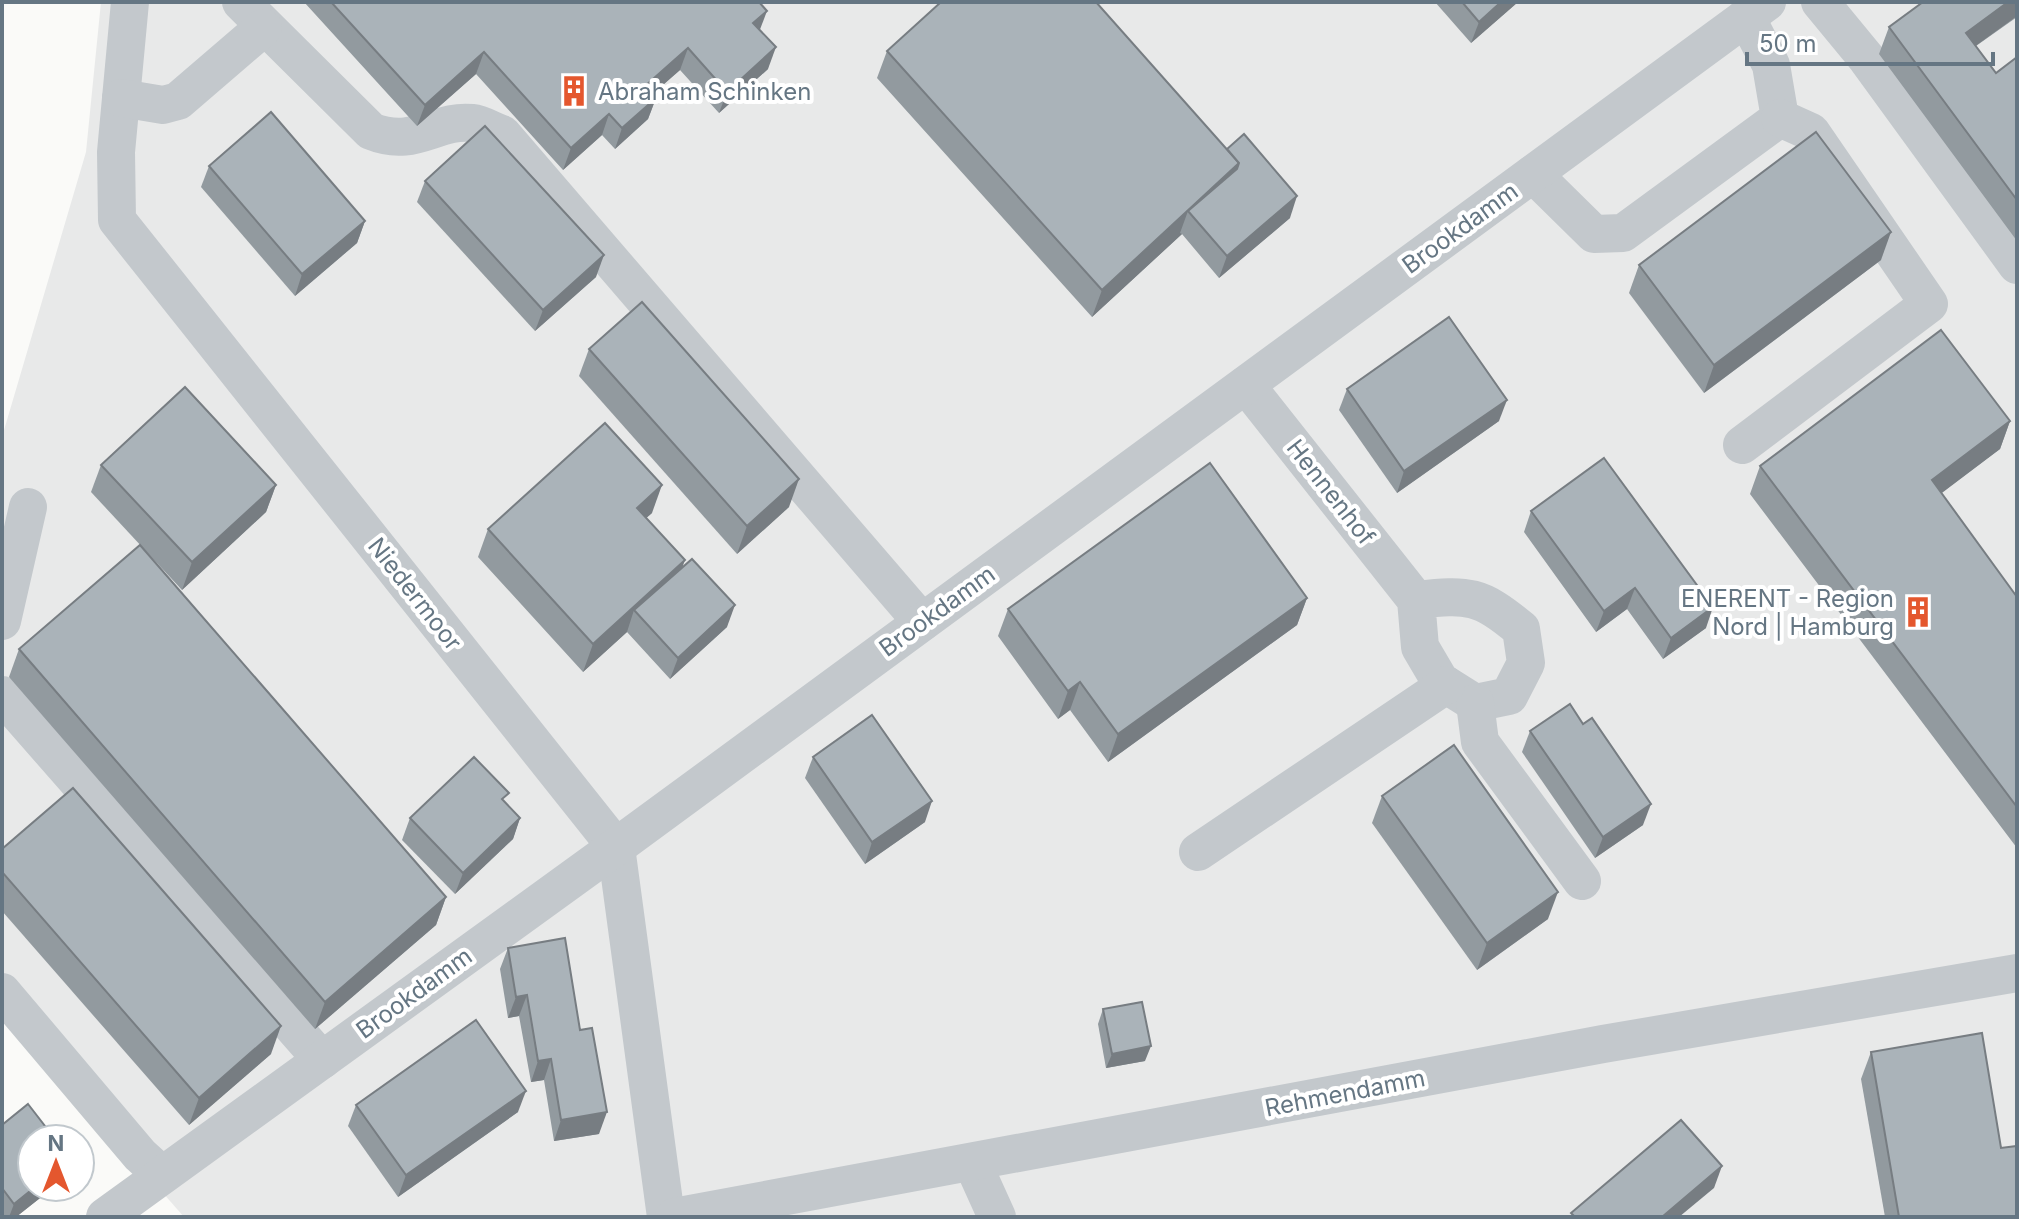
<svg xmlns="http://www.w3.org/2000/svg" width="2019" height="1219" font-family="Inter,sans-serif">
  <rect width="100%" height="100%" fill="#fafaf8"/>
  <path fill="#e8e9e9" d="M101,2H2017V1217H184L2,1009V437L86,152Z"/>
  <g fill="none" stroke-linecap="round" stroke-linejoin="round">
    <g stroke="#c3c8cc" stroke-width="38">
      <path d="M130,2L116,152L117,220L616,847L666,1217"/>
      <path d="M241,2L371,131C415,149 436,119 472,123C482,124 493,131 502,134L922,622"/>
      <path d="M1820,2L1867,59L2017,265"/>
      <path d="M121,98L163,105L178,101L263,28"/>
      <path d="M1533,174L1594,234L1623,233L1780,118L1771,65L1746,17"/>
      <path d="M1246,385L1416,600L1420,647L1440,681L1475,703L1509,696L1526,663L1521,629C1480,595 1469,594 1416,600"/>
      <path d="M1742,445L1929,304L1811,132L1780,118"/>
      <path d="M2,621L28,507"/>
      <path d="M2,695L322,1060"/>
      <path d="M1475,703L1480,742L1582,881"/>
      <path d="M1198,852L1446,685"/>
      <path d="M2,992L140,1155L162,1175"/>
      <path d="M973,1164L997,1217"/>
      <path d="M105,1217L616,847L1767,2"/>
      <path d="M674,1217L1603,1044L2017,973"/>
    </g>
  </g>
  <g fill="#929a9f">
    <path d="M304,2H759L760,30L768,69L719,113L680,70L652,94L656,98L648,119L615,149L602,135L563,170L476,74L417,126Z"/>
    <path d="M1435,2H1518L1471,43Z"/>
    <path d="M2017,2V17L1976,46L1996,73L2017,57V241L1879,54L1889,27Z"/>
    <path d="M887,51L1227,149L1290,218L1219,278L1182,234L1092,317L877,78Z"/>
    <path d="M209,166L365,221L357,243L295,296L201,187Z"/>
    <path d="M425,181L596,277L535,331L417,202Z"/>
    <path d="M1881,260L1704,393L1629,293L1639,265Z"/>
    <path d="M589,349L789,507L737,554L579,376Z"/>
    <path d="M1347,389L1499,421L1397,493L1339,410Z"/>
    <path d="M2010,421L2000,449L1941,493L2017,597V848L1750,494L1760,466Z"/>
    <path d="M101,465L276,485L266,512L182,590L91,492Z"/>
    <path d="M1531,511L1706,628L1663,659L1627,609L1596,632L1524,532Z"/>
    <path d="M652,513L646,518L727,627L670,679L627,632L583,672L478,557L488,529Z"/>
    <path d="M1307,598L1297,625L1108,762L1070,710L1058,719L998,636L1008,609Z"/>
    <path d="M19,649L446,897L436,925L315,1029L9,677Z"/>
    <path d="M1530,731L1643,825L1595,858L1522,752Z"/>
    <path d="M813,757L925,822L865,864L805,778Z"/>
    <path d="M1382,796L1548,919L1477,970L1372,823Z"/>
    <path d="M505,802L520,818L513,839L455,894L402,840L410,818Z"/>
    <path d="M2,849L271,1054L189,1125L2,911Z"/>
    <path d="M508,948L580,1030L599,1134L554,1141L544,1080L531,1082L519,1016L508,1018L500,969Z"/>
    <path d="M1103,1009L1145,1061L1106,1068L1098,1024Z"/>
    <path d="M1871,1052L2001,1148L2017,1217H1885L1861,1079Z"/>
    <path d="M356,1105L518,1112L398,1197L348,1126Z"/>
    <path d="M2,1125L32,1187H54L16,1217H2Z"/>
  </g>
  <g fill="#777d82">
    <path d="M1501,2H1518L1471,43L1479,22Z"/>
    <path d="M2008,2H2017V16L1956,60L1966,33Z"/>
    <path d="M767,11L759,32L753,23Z"/>
    <path d="M776,47L768,69L719,113L727,92Z"/>
    <path d="M688,48L680,70L637,108L645,86Z"/>
    <path d="M484,52L476,74L417,126L425,105Z"/>
    <path d="M656,98L648,119L615,149L622,128Z"/>
    <path d="M609,114L602,135L563,170L571,148Z"/>
    <path d="M1239,163L1229,191L1188,211L1180,233L1182,234L1092,317L1102,290Z"/>
    <path d="M1297,196L1290,218L1219,278L1227,256Z"/>
    <path d="M365,221L357,243L295,296L302,274Z"/>
    <path d="M1891,232L1881,260L1704,393L1714,365Z"/>
    <path d="M604,255L596,277L535,331L543,310Z"/>
    <path d="M1507,400L1499,421L1397,493L1404,471Z"/>
    <path d="M2010,421L2000,449L1922,508L1932,480Z"/>
    <path d="M799,479L789,507L737,554L747,526Z"/>
    <path d="M276,485L266,512L182,590L192,562Z"/>
    <path d="M662,485L652,513L627,535L637,508Z"/>
    <path d="M685,560L675,588L634,610L627,632L583,672L593,644Z"/>
    <path d="M1635,588L1627,609L1596,632L1604,611Z"/>
    <path d="M1307,598L1297,625L1108,762L1118,734Z"/>
    <path d="M735,605L727,627L670,679L678,658Z"/>
    <path d="M1713,607L1706,628L1663,659L1671,638Z"/>
    <path d="M1080,682L1070,710L1058,719L1068,691Z"/>
    <path d="M932,801L925,822L865,864L872,842Z"/>
    <path d="M1651,804L1643,825L1595,858L1603,837Z"/>
    <path d="M520,818L513,839L455,894L463,873Z"/>
    <path d="M1558,892L1548,919L1477,970L1487,943Z"/>
    <path d="M446,897L436,925L315,1029L325,1002Z"/>
    <path d="M527,995L519,1016L508,1018L516,997Z"/>
    <path d="M281,1026L271,1054L189,1125L199,1098Z"/>
    <path d="M1151,1046L1145,1061L1106,1068L1112,1054Z"/>
    <path d="M551,1059L544,1080L531,1082L538,1061Z"/>
    <path d="M526,1091L518,1112L398,1197L406,1175Z"/>
    <path d="M607,1112L599,1134L554,1141L561,1120Z"/>
    <path d="M1722,1166L1714,1188L1679,1217H1662Z"/>
    <path d="M35,1187H54L16,1217H9L14,1204Z"/>
  </g>
  <g fill="#aab3b9" stroke="#777d82" stroke-width="2">
    <path d="M331,2H759L767,11L753,23L776,47L727,92L688,48L645,86L656,98L622,128L609,114L571,148L484,52L425,105Z"/>
    <path d="M941,2H1096L1239,163L1102,290L887,51Z"/>
    <path d="M1462,2H1501L1479,22Z"/>
    <path d="M1923,2H2008L1966,33L1996,73L2017,57V200L1889,27Z"/>
    <path d="M271,112L365,221L302,274L209,166Z"/>
    <path d="M485,126L604,255L543,310L425,181Z"/>
    <path d="M1816,132L1891,232L1714,365L1639,265Z"/>
    <path d="M1244,134L1297,196L1227,256L1188,211L1237,169L1239,163L1227,149Z"/>
    <path d="M642,302L799,479L747,526L589,349Z"/>
    <path d="M1449,317L1507,400L1404,471L1347,389Z"/>
    <path d="M1941,330L2010,421L1932,480L2017,597V807L1760,466Z"/>
    <path d="M185,387L276,485L192,562L101,465Z"/>
    <path d="M605,423L662,485L637,508L685,560L593,644L488,529Z"/>
    <path d="M1604,458L1713,607L1671,638L1635,588L1604,611L1531,511Z"/>
    <path d="M1210,463L1307,598L1118,734L1080,682L1068,691L1008,609Z"/>
    <path d="M140,545L446,897L325,1002L19,649Z"/>
    <path d="M692,559L735,605L678,658L634,610Z"/>
    <path d="M1570,704L1583,724L1592,718L1651,804L1603,837L1530,731Z"/>
    <path d="M872,715L932,801L872,842L813,757Z"/>
    <path d="M1454,745L1558,892L1487,943L1382,796Z"/>
    <path d="M474,757L509,793L502,799L520,818L463,873L410,818Z"/>
    <path d="M73,788L281,1026L199,1098L2,872V849Z"/>
    <path d="M565,938L580,1030L592,1028L607,1112L561,1120L551,1059L538,1061L527,995L516,997L508,948Z"/>
    <path d="M1142,1002L1151,1046L1112,1054L1103,1009Z"/>
    <path d="M476,1020L526,1091L406,1175L356,1105Z"/>
    <path d="M1982,1033L2001,1148L2017,1146V1217H1899L1871,1052Z"/>
    <path d="M28,1104L55,1139H32V1187H35L14,1204L2,1188V1125Z"/>
    <path d="M1681,1120L1722,1166L1662,1217H1575L1571,1213Z"/>
  </g>
  <defs>
    <symbol id="building-bare" viewBox="-9 -9 18 18"><path d="M-4-6H4V6H1V3H-1V6H-4ZM-2.5-4.3h1.7v1.8h-1.7ZM.8-4.3h1.7v1.8H.8ZM-2.5-1h1.7V.8h-1.7ZM.8-1h1.7V.8H.8Z" fill="#e4572e" stroke="#fff" stroke-width="2.5" paint-order="stroke"/></symbol>
  </defs>
  <g fill-rule="evenodd">
    <use href="#building-bare" x="552" y="69" width="44" height="44"/>
    <use href="#building-bare" x="1896" y="590" width="44" height="44"/>
  </g>
  <g text-anchor="middle" dominant-baseline="central" stroke-width="8" stroke-linejoin="round" paint-order="stroke">
    <g font-size="24" fill="#657683" stroke="#fff" text-anchor="start">
      <text x="598" y="91">Abraham Schinken</text>
      <text x="1894" y="598" text-anchor="end">ENERENT - Region<tspan x="1894" dy="28">Nord | Hamburg</tspan></text>
    </g>
    <g font-size="24" fill="#657683" stroke="#fff">
      <text transform="translate(1460 228) rotate(-36)">Brookdamm</text>
      <text transform="translate(1331 492) rotate(52)">Hennenhof</text>
      <text transform="translate(415 594) rotate(52)">Niedermoor</text>
      <text transform="translate(937 611) rotate(-36)">Brookdamm</text>
      <text transform="translate(414 993) rotate(-36)">Brookdamm</text>
      <text transform="translate(1345 1093) rotate(-11)">Rehmendamm</text>
    </g>
  </g>
  <rect width="2019" height="1219" fill="none" stroke="#657683" stroke-width="8"/>
  <g transform="translate(56 1163)"><circle r="38" fill="#ffffff" stroke="#c1c8cd" stroke-width="2"/>
  <path d="M0-6L14 30L0 20L-14 30Z" fill="#e4572e"/>
  <text y="-12" font-size="22" font-weight="bold" text-anchor="middle" fill="#657683">N</text>
  </g>
  <path d="M1747 52v12h246v-12" fill="none" stroke="#657683" stroke-width="4"/>
  <text x="1759" y="52" font-size="24" fill="#657683" stroke="#ffffff" stroke-width="6" paint-order="stroke">50 m</text>
</svg>
